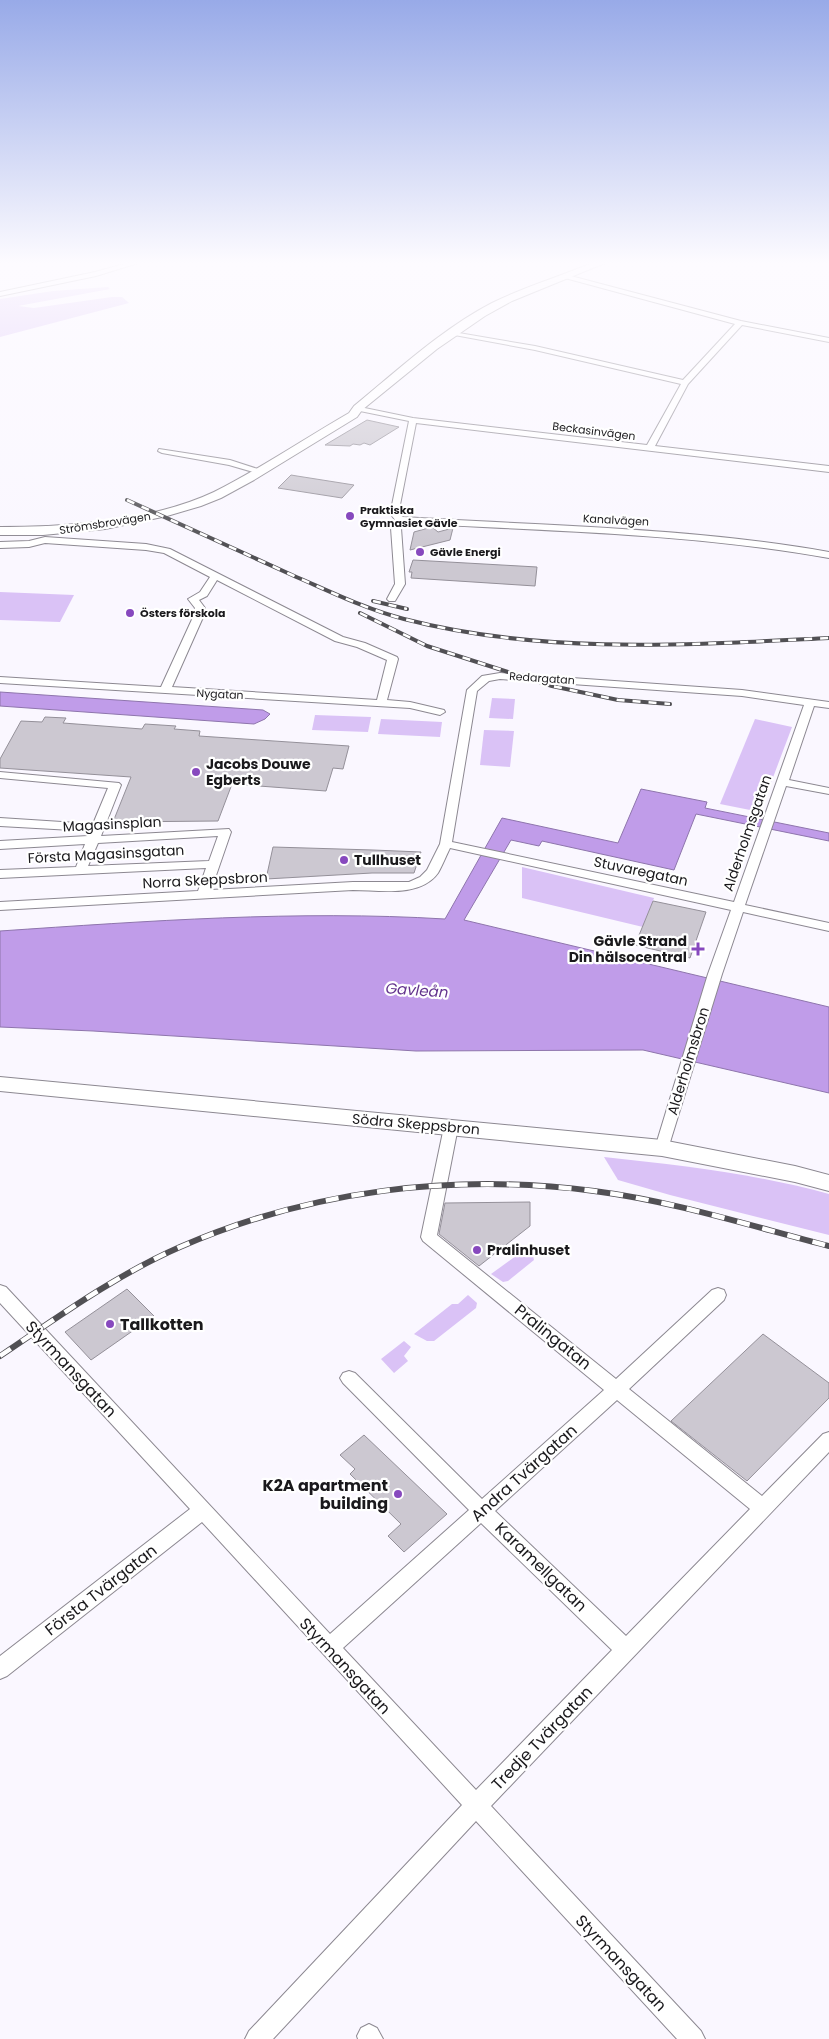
<svg xmlns="http://www.w3.org/2000/svg" width="829" height="2039" font-family="Poppins,sans-serif">
  <rect width="100%" height="100%" fill="#faf7ff"/>
  <g fill="#dac2f6">
    <path d="M108,287L110,289L18,306L34,308L112,297H122L129,303L0,337V299L53,291Z"/>
    <path d="M0,592L74,595L60,622L0,620Z"/>
    <path d="M492,698L515,699L513,719L489,718Z"/>
    <path d="M315,715L371,717L368,732L312,730Z"/>
    <path d="M381,719L442,722L440,737L378,734Z"/>
    <path d="M755,719L792,727L760,812L720,804Z"/>
    <path d="M484,730L514,731L510,767L480,765Z"/>
    <path d="M522,867L654,898L643,927L522,898Z"/>
    <path d="M604,1157C680,1165 756,1174 829,1194V1235L670,1195L618,1180Z"/>
    <path d="M524,1250L533,1256L534,1260L508,1281L503,1282L491,1274Z"/>
    <path d="M468,1295L477,1303L476,1308L434,1341H427L414,1334L452,1304H458Z"/>
    <path d="M404,1341L411,1347L404,1356L408,1361L394,1373L381,1359Z"/>
  </g>
  <g fill="#c09ce9" stroke="#8e75ac">
    <path d="M0,692L263,710L270,714L265,719L254,724L0,706Z"/>
    <path d="M641,789L707,802L705,808L829,833V841L696,814L674,870L542,841L539,846L511,840L464,920L829,1007V1093L643,1050L416,1051L93,1031L0,1027V931C148,921 297,910 445,919L502,818L618,843Z"/>
  </g>
  <g fill="#ccc8d1" stroke="#949099">
    <path d="M367,420L399,427L370,445L364,443L360,445L353,444L350,446L325,445Z"/>
    <path d="M291,475L297,476L354,485L342,498L278,488Z"/>
    <path d="M432,527L438,532L453,528L450,540L410,550L414,532Z"/>
    <path d="M413,560L537,567L535,586L411,578L412,572H409Z"/>
    <path d="M45,717L66,718L63,723L142,729L145,724L176,726L174,729L200,731L199,736L349,746L343,769L333,768L326,791L232,784L218,821L113,822L131,777L0,768V759L21,721L42,722Z"/>
    <path d="M273,847L373,850L421,852L414,873H372L266,879Z"/>
    <path d="M653,901L706,912L690,958L635,945Z"/>
    <path d="M530,1202V1226L479,1266L439,1234L445,1203Z"/>
    <path d="M127,1289L154,1316L91,1360L65,1332Z"/>
    <path d="M763,1334L829,1383V1398L747,1481L671,1421Z"/>
    <path d="M364,1435L447,1514L404,1552L388,1536L401,1524L350,1474L355,1469L340,1455Z"/>
  </g>
  <g fill="none" stroke-linecap="round" stroke-linejoin="round">
    <defs>
      <g id="street">
        <path d="M128,263H138L96,276L0,296V292L95,272Z"/>
        <path d="M567,275L741,321L829,338V342L742,325L688,384L655,446L829,466V472L416,423L399,510L400,515L403,517C546,526 688,527 829,552V558C688,533 546,531 404,523L401,528L405,584L395,601H389L387,599L395,584L391,528L396,521L392,516L391,510L409,421L355,410V406L413,418L647,445L681,384L535,350L449,334L453,332L535,346L683,380L735,324L565,278L564,277Z"/>
        <path d="M159,449L230,460L264,471L260,474L229,465L162,453L158,451Z"/>
        <path d="M45,537L146,544L170,549L343,637L365,643L397,657L398,659L387,700L410,702L444,710L445,712L440,715L410,708L0,683V677L161,687L194,615L195,608L188,599L200,592L210,577L164,553L146,550L45,543L29,547L0,548V542L29,541ZM217,580L335,641L357,647L387,660L377,700L172,687L204,615L205,608L199,600L207,596Z"/>
        <path d="M500,673L742,690L829,702V708L814,706L789,780L829,788V794L786,786L745,905L829,923V931L743,912L722,974L667,1152L662,1154L657,1152L655,1148L708,974L731,910L450,848C446,856 442,866 438,873C420,898 379,890 353,890L0,910V902L198,891L206,868L0,878V870L76,867L85,844L0,849V841L88,836L90,831L0,826V818L93,824L108,788L0,778V772L119,783L121,785L101,836L229,829L231,832L211,890L353,882H409L420,877L427,870L440,844L467,690L482,676ZM500,679L742,696L804,705L734,902L452,842L477,691L489,681ZM218,836L209,861L88,866L98,843Z"/>
        <path d="M451,1122L456,1123L458,1127L437,1235L616,1379L712,1290L718,1288L724,1290L726,1295L724,1300L629,1389L762,1496L823,1434L829,1432V1452L491,1806L701,2031L705,2039H677L476,1821L273,2039H245L249,2031L462,1805L202,1522L7,1676L0,1679V1656L190,1509L0,1303V1285L6,1287L330,1634L469,1510L343,1383L340,1378L343,1373L349,1371L355,1373L482,1499L604,1390L423,1241L421,1237L444,1127L446,1123ZM617,1400L750,1509L626,1636L495,1511ZM481,1523L612,1650L476,1790L343,1648Z"/>
        <path d="M369,2024L377,2028L383,2039H358L357,2036L361,2028Z"/>
      </g>
      <g id="secondary">
        <path d="M592,263H605L512,301L485,316L437,349L362,410L357,417L254,480L221,498L201,506L167,516L105,529L43,535H0V527C66,527 153,521 214,492C260,469 304,439 349,413L354,406C398,370 442,329 492,303C524,287 559,277 592,263Z"/>
        <path d="M0,1077L662,1140L795,1166L829,1175V1191L795,1182L662,1156L0,1091Z"/>
      </g>
    </defs>
    <use href="#street" stroke="#8c8891" stroke-width="2"/>
    <use href="#secondary" stroke="#8c8891" stroke-width="2"/>
    <use href="#street" fill="#fff" fill-rule="evenodd"/>
    <use href="#secondary" fill="#fff" fill-rule="evenodd"/>
    <defs>
      <g id="rail-far1">
        <path d="M127,500C182,525 237,550 292,575C329,591 365,609 404,619C544,655 687,645 829,638"/>
        <path d="M373,601L407,609"/>
        <path d="M360,613L427,646L552,686L618,700L670,704"/>
      </g>
      <path id="rail" d="M0,1356C58,1317 116,1275 180,1247C310,1190 454,1173 594,1191C673,1201 751,1226 829,1246"/>
    </defs>
    <use href="#rail-far1" stroke="#515054" stroke-width="4"/>
    <use href="#rail" stroke="#515054" stroke-width="6"/>
    <use href="#rail-far1" stroke="#fff" stroke-width="2.5" stroke-dasharray="8" stroke-linecap="butt"/>
    <use href="#rail" stroke="#fff" stroke-width="4.5" stroke-dasharray="13" stroke-linecap="butt"/>
  </g>
  <linearGradient id="sky" x2="0" y2="1"><stop stop-color="#98aae8"/><stop offset="0.48" stop-color="#fdfbff"/><stop offset="1" stop-color="#fdfbff" stop-opacity="0"/></linearGradient>
  <rect width="829" height="548" fill="url(#sky)"/>
  <g fill="#8749be" stroke="#fff" stroke-width="2">
    <circle cx="350" cy="516" r="5"/>
    <circle cx="420" cy="552" r="5"/>
    <circle cx="130" cy="613" r="5"/>
    <circle cx="196" cy="772" r="5"/>
    <circle cx="344" cy="860" r="5"/>
    <path d="M695.5 941.5h5v5h5v5h-5v5h-5v-5h-5v-5h5z"/>
    <circle cx="477" cy="1250" r="5"/>
    <circle cx="110" cy="1324" r="5"/>
    <circle cx="398" cy="1494" r="5"/>
  </g>
  <g text-anchor="middle" dominant-baseline="central" stroke-width="4.5" stroke-linejoin="round" paint-order="stroke">
    <g font-size="11" fill="#1a191c" stroke="#fff">
      <text transform="translate(594 431) rotate(7)">Beckasinvägen</text>
      <text transform="translate(616 520) rotate(3)">Kanalvägen</text>
      <text transform="translate(105 523) rotate(-9)">Strömsbrovägen</text>
      <text transform="translate(542 678) rotate(4)">Redargatan</text>
      <text transform="translate(220 694) rotate(3)">Nygatan</text>
    </g>
    <g font-size="11" font-weight="bold" fill="#1a191c" stroke="#fff" text-anchor="start">
      <text x="360" y="510">Praktiska<tspan x="360" dy="13">Gymnasiet Gävle</tspan></text>
      <text x="430" y="552">Gävle Energi</text>
      <text x="140" y="613">Östers förskola</text>
    </g>
    <g font-size="14" font-weight="bold" fill="#1a191c" stroke="#fff" text-anchor="start">
      <text x="206" y="764">Jacobs Douwe<tspan x="206" dy="16">Egberts</tspan></text>
      <text x="354" y="860">Tullhuset</text>
      <text x="687" y="941" text-anchor="end">Gävle Strand<tspan x="687" dy="16">Din hälsocentral</tspan></text>
      <text x="487" y="1250">Pralinhuset</text>
    </g>
    <g font-size="14" fill="#1a191c" stroke="#fff">
      <text transform="translate(112 824) rotate(-3)">Magasinsplan</text>
      <text transform="translate(747 833) rotate(-71)">Alderholmsgatan</text>
      <text transform="translate(106 854) rotate(-3)">Första Magasinsgatan</text>
      <text transform="translate(641 871) rotate(12)">Stuvaregatan</text>
      <text transform="translate(205 880) rotate(-3)">Norra Skeppsbron</text>
      <text transform="translate(688 1061) rotate(-73)">Alderholmsbron</text>
      <text transform="translate(416 1124) rotate(5)">Södra Skeppsbron</text>
    </g>
    <g font-size="15" font-style="italic" fill="#63338d" stroke="#fff">
      <text transform="translate(417 990) rotate(4)">Gavleån</text>
    </g>
    <g font-size="16" font-weight="bold" fill="#1a191c" stroke="#fff" text-anchor="start">
      <text x="120" y="1324">Tallkotten</text>
      <text x="388" y="1485" text-anchor="end">K2A apartment<tspan x="388" dy="18">building</tspan></text>
    </g>
    <g font-size="16" fill="#1a191c" stroke="#fff">
      <text transform="translate(553 1337) rotate(39)">Pralingatan</text>
      <text transform="translate(71 1369) rotate(47)">Styrmansgatan</text>
      <text transform="translate(524 1473) rotate(-42)">Andra Tvärgatan</text>
      <text transform="translate(541 1567) rotate(44)">Karamellgatan</text>
      <text transform="translate(101 1590) rotate(-38)">Första Tvärgatan</text>
      <text transform="translate(345 1666) rotate(47)">Styrmansgatan</text>
      <text transform="translate(542 1738) rotate(-46)">Tredje Tvärgatan</text>
      <text transform="translate(621 1963) rotate(47)">Styrmansgatan</text>
    </g>
  </g>
</svg>
